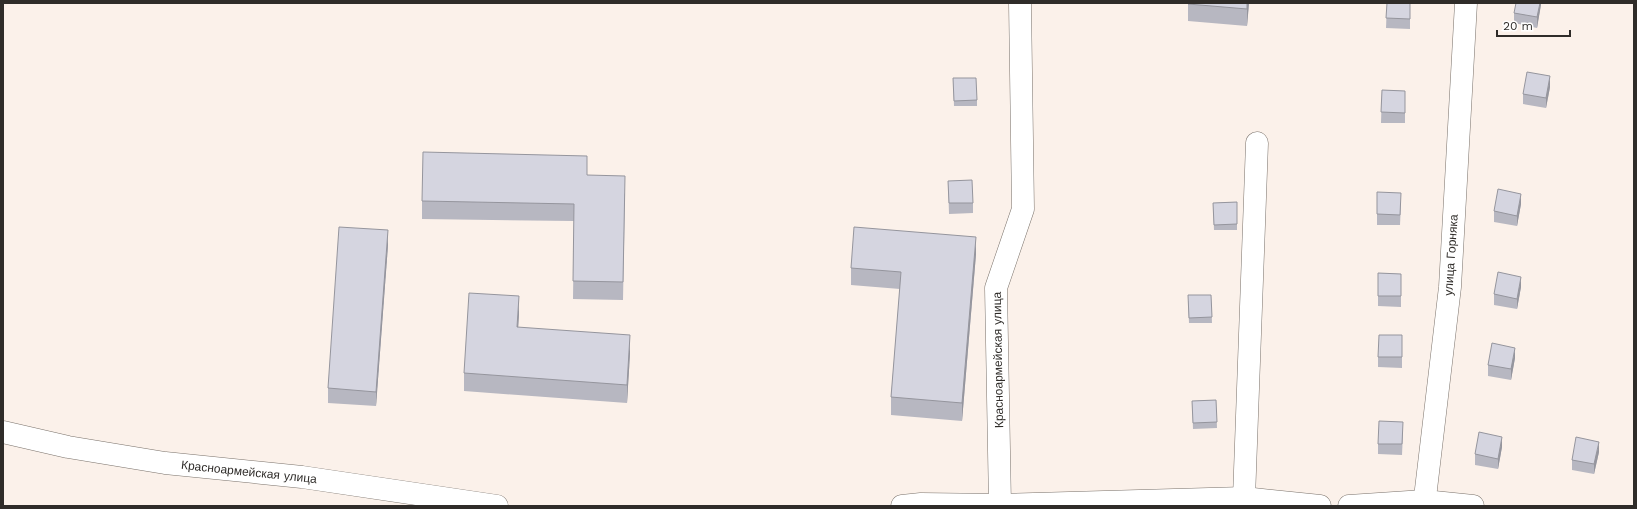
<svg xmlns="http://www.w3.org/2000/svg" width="1637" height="509" font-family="'Work Sans',sans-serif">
  <rect width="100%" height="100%" fill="#fbf1ea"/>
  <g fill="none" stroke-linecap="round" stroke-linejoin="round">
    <defs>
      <g id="minor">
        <path d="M3,432L68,447L165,463L302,477L497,506"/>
        <path d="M1244,498L1257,143"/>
        <path d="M1000,505L996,288L1023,209L1020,3"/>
        <path d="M902,506L921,504L1000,505L1244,498L1320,506"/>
        <path d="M1349,506L1424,501L1473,506"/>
        <path d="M1424,506L1450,287L1466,3"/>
      </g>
    </defs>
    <use href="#minor" stroke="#7a726b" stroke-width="23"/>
    <use href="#minor" stroke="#fff" stroke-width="22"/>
  </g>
  <g fill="#b7b7c1">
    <path d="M1188,3H1249L1247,26L1188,21Z"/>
    <path d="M1387,3H1410V29L1386,28Z"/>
    <path d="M1541,3L1537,28L1514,23V13Z"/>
    <path d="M953,78L977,100V106H954Z"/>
    <path d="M1550,87L1546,108L1523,104V94Z"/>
    <path d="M1382,90L1405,91V123H1381Z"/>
    <path d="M587,175L625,194L623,300L573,299L574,221L422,219V201Z"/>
    <path d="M948,181L973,203V213L949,214Z"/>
    <path d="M1377,192L1401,203L1400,225H1377Z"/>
    <path d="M1237,202V230H1214L1213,203Z"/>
    <path d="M1521,204L1517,226L1494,222V211Z"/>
    <path d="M388,245L376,406L328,403V388Z"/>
    <path d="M976,254L962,421L891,415V397L900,289L851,285V268Z"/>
    <path d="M1378,273L1401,274V307L1378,306Z"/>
    <path d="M1521,287L1517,309L1494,305V294Z"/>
    <path d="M1211,295L1212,323H1189L1188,301Z"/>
    <path d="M519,314L518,328L630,353L627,403L464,391V373Z"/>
    <path d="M1402,345V368L1378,367V357Z"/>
    <path d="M1515,358L1511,380L1488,376V365Z"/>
    <path d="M1216,400L1217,428L1193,429L1192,401Z"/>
    <path d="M1403,432L1402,455L1378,454V444Z"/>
    <path d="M1502,447L1498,469L1475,465V454Z"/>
    <path d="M1599,452L1594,474L1572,470V460Z"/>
  </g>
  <g fill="#95959d">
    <path d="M1247,3H1249L1247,26Z"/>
    <path d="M1540,3H1541V5L1537,28V17Z"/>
    <path d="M1550,76V87L1546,108V98Z"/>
    <path d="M1521,194V204L1517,226V216Z"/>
    <path d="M388,230V245L376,406V392Z"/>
    <path d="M976,237V254L962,421V403Z"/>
    <path d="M1521,277V287L1517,309V299Z"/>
    <path d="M519,296V314L517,345V327Z"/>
    <path d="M630,335V353L627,403V385Z"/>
    <path d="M1515,348V358L1511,380V369Z"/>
    <path d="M1502,437V447L1498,469V459Z"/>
    <path d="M1599,442V452L1594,474V464Z"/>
  </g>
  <g fill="#d5d5e0" stroke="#95959d">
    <path d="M1188,3H1247V9L1188,4Z"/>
    <path d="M1387,3H1410V19L1386,18Z"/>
    <path d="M1516,3H1540L1537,17L1514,13Z"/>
    <path d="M1527,72L1550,76L1546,98L1523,94Z"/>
    <path d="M953,78H976L977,100L954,101Z"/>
    <path d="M1382,90L1405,91V113L1381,112Z"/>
    <path d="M423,152L587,156V175L625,176L623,282L573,281L574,204L422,201Z"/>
    <path d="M972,180L973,203H949L948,181Z"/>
    <path d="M1498,189L1521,194L1517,216L1494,211Z"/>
    <path d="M1377,192L1401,193L1400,215L1377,214Z"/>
    <path d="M1237,202V224L1214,225L1213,203Z"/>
    <path d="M339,227L388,230L376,392L328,388Z"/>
    <path d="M854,227L976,237L962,403L891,397L901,272L851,268Z"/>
    <path d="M1498,272L1521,277L1517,299L1494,294Z"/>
    <path d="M1378,273L1401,274V296H1378Z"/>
    <path d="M469,293L519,296L517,327L630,335L627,385L464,373Z"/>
    <path d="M1188,295H1211L1212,317L1189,318Z"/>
    <path d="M1379,335H1402V357H1378Z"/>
    <path d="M1492,343L1515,348L1511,369L1488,365Z"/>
    <path d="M1216,400L1217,422L1193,423L1192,401Z"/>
    <path d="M1379,421L1403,422L1402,444H1378Z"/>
    <path d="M1479,432L1502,437L1498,459L1475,454Z"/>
    <path d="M1576,437L1599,442L1594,464L1572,460Z"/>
  </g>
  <g text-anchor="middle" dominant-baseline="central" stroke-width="3.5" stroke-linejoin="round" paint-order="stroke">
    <g font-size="12" fill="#2f2c29" stroke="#fff">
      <text transform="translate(1451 255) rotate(-86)">улица Горняка</text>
      <text transform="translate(998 360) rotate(-91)">Красноармейская улица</text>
      <text transform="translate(249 472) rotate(6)">Красноармейская улица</text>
    </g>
  </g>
  <rect width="1637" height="509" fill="none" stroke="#2f2c29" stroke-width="8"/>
  <path d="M1497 30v6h73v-6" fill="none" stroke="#2f2c29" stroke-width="2"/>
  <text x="1503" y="30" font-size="12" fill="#2f2c29" stroke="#ffffff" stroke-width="3" paint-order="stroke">20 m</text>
</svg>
